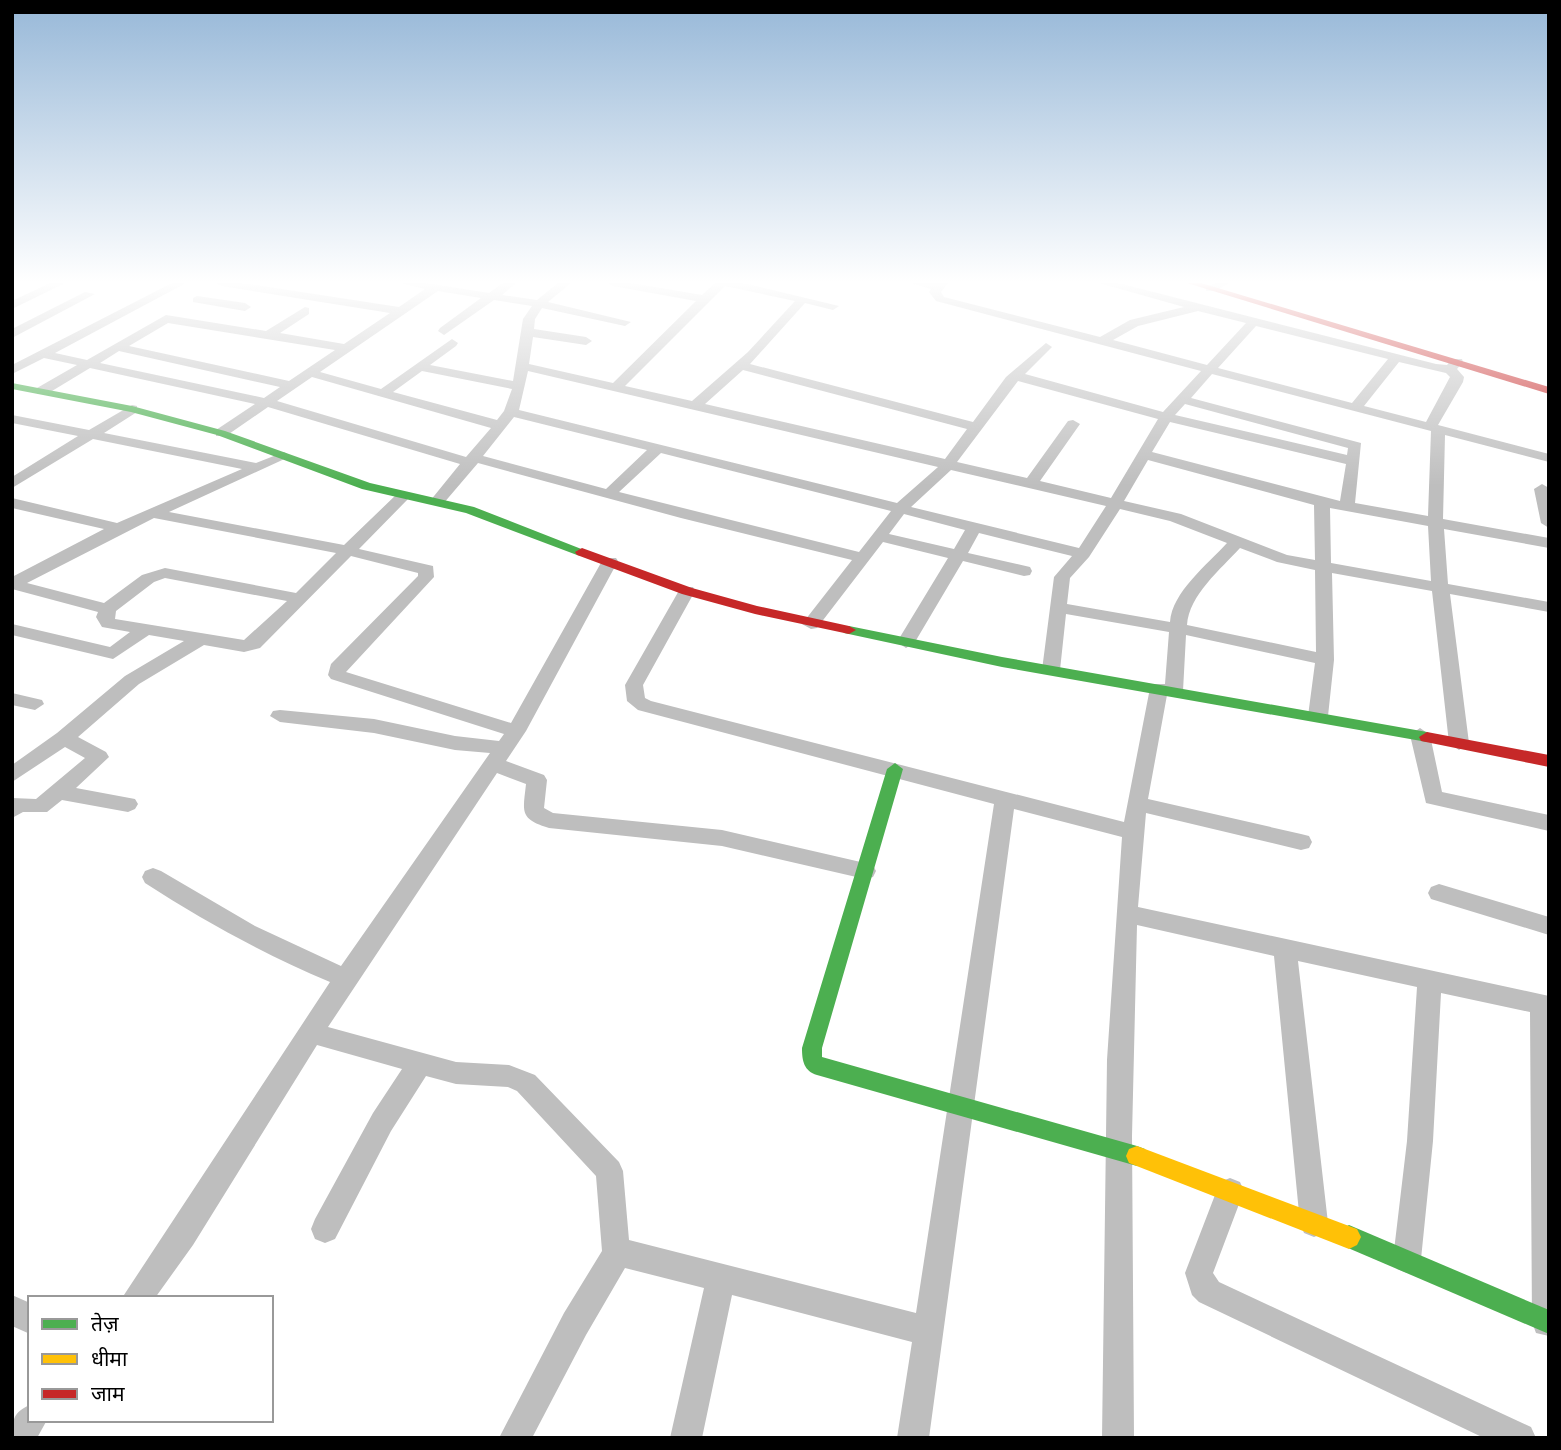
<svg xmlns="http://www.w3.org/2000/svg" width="1561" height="1450" font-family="Jost,'Noto Sans Devanagari',sans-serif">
  <rect width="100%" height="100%" fill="#fff"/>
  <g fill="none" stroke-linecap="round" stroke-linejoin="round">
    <g fill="#bebebe" fill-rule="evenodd">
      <path d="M50,283H65L12,309V301Z"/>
      <path d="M172,283H186L55,353L87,360L166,315L266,331L305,307L309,308V314L280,333L344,344L390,313L222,286L216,283H242L399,307L425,289L400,283H426L489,293L503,283H516L502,295L537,300L558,283H571L548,302L631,322L625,326L542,308L535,319L534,329L586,337L592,341L586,345L533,337L529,364L613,383L696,301L613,286L607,283H631L702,295L715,283H743L839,306L833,310L805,303L750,364L973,422L1006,377L1046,343L1052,347L1025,374L1163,412L1201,371L936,301L929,292L931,289L910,283H948L941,292L944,297L1100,337L1130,320L1184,307L1099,283H1118L1436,364L1447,365L1452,359H1462L1463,362L1457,369L1464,377L1463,382L1438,425L1549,454V462L1445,435L1443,519L1549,538V548L1444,529L1448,584L1549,602V612L1450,594L1469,743L1459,750L1449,743L1432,591L1332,573L1334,660L1328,716L1318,722L1308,716L1315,663L1186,635L1183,691L1174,697L1167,695L1148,799L1301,834L1309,836L1312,842L1309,848L1301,850L1146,813L1138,907L1549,996V1336L1536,1333L1532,1322L1530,1012L1441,993L1433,1141L1421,1259L1417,1269L1407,1273L1397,1269L1393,1259L1407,1141L1417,987L1298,961L1328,1223L1324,1233L1314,1237L1304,1233L1300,1223L1274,956L1137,925L1132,1136L1134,1438H1102L1107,1060L1122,837L1014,809L929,1438H897L912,1342L732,1295L702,1438H670L704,1288L625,1268L586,1335L532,1438H499L564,1313L602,1251L596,1176L517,1091L508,1087L456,1084L426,1076L391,1131L335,1239L325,1243L315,1239L311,1229L315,1219L373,1113L402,1069L317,1045L193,1245L155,1298H122L330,982C265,955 204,921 145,883L142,877L145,871L153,868L161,871L255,926L341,966L490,753L455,750L374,733L280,722L270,716L273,711L280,710L374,719L455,736L499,741L504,734L331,679L328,675L331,664L418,576V573L351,556L260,648L244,652L204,645L139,684L78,737L106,752L109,757L76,788L135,799L138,804L135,809L128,812L62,800L47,812H23L12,818V798L36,799L85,758L65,747L12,782V765L57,733L125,676L184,641L149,635L113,659L12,635V624L110,647L130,632L102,627L96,617L98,612L12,589V577L104,529L12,508V498L117,523L242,469L93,439L12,488V477L78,436L12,423V415L89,430L132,405L137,406V412L104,433L256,463L284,452L291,456L169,512L344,545L398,493H408V499L359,549L433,566L434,577L346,672L511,723L602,561L604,558H616L618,561L526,731L506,761L544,775L547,780L544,808L553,813L722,830L865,863L873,865L876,871L873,877L865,879L722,846L549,828C519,819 523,812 526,784L497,773L328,1027L456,1062L509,1065L535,1075L619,1162L623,1171L629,1240L916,1313L994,804L638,710L627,701L625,685L681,587H693L695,591L643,685L645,698L651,701L1124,822L1150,688L1152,684H1165L1169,632L1066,614L1060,670L1057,674H1045L1042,670L1054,577L1072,556L979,533L968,553L1030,567L1032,571L1030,575L1024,576L963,561L915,642L906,648L897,642L948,558L883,542L817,628L811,629L802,624L852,560L681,518L478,463L443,504L438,506L430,501L460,464L268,407L226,436H216V430L255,404L90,368L47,394H37V388L77,365L44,358L12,374V365ZM725,286L795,301L748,352L692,401L625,386ZM438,291L481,298L440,328L438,331L444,335L494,300L532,306L523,319L513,381L430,365L456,346L458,343L452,339L381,389L320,372ZM1198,311L1246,323L1207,365L1113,340L1138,326ZM168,323L335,350L289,381L129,346ZM1256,326L1388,359L1352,403L1218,368ZM119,351L280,387L264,398L100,363ZM1399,362L1446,373L1450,377L1426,422L1364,406ZM743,370L967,429L945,459L705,404ZM422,371L512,389L504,411L497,420L393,392ZM528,371L938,467L897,503L519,410ZM1212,374L1431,431L1428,516L1355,503L1361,443L1191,398ZM312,377L491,428L466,457L277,401ZM1018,381L1158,419L1111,498L1040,481L1080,424L1073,420L1068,421L1027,478L957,462ZM1185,404L1348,448L1347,455L1175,415ZM514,417L647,450L606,489L483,456ZM1170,422L1346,464L1340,501L1152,452ZM661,453L891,511L859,552L619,492ZM1148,460L1314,505L1315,560L1287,555L1181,514L1124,501ZM951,470L1106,506L1079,548L911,507ZM1330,508L1428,526L1431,581L1331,563ZM1120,509L1170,521L1227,543C1208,564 1172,592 1170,622L1067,604L1070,578L1089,557ZM904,514L965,530L954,549L889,534ZM154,518L336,553L296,593L165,568L142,575L104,603L27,583ZM1240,548L1277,562L1315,570L1316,652L1187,625C1189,595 1221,569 1240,548ZM165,578L287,601L244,640L115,619L116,611L154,582Z"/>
      <path d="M1215,283H1230L1214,291H1206V287Z"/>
      <path d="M85,292L95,294L12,338V329Z"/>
      <path d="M197,296L245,303L251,307L245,311L193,302V298Z"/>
      <path d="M1542,484L1549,488V528L1541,523L1534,489Z"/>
      <path d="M12,693L42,700L44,704L35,710L12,705Z"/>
      <path d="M1420,728L1430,735L1442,792L1549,815V831L1426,803L1410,735Z"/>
      <path d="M1439,884L1549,917V935L1431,899L1428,893L1431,887Z"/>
      <path d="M1230,1178L1240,1182L1244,1191L1213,1273L1219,1282L1531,1427L1536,1438H1484L1199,1302L1192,1295L1185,1273L1220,1182Z"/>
      <path d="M12,1295L30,1303V1334L12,1326Z"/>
      <path d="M30,1405V1420H47L37,1438H12C12,1421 13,1412 30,1405Z"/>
    </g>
    <g fill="#4caf50" fill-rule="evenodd">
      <path d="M12,383L132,406L225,431L370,483L474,507L589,552L582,556L577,555L466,513L362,489L217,435L131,412L12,389Z"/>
      <path d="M849,626L1002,657L1427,732L1435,737L1427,742L1002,667L844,633L842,630Z"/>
      <path d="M895,763L903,769L822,1048V1057L1137,1146L1145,1149L1148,1156L1145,1163L1137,1166L817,1075C804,1071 802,1061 802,1048L887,769Z"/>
      <path d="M1349,1225L1549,1310V1334L1341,1245L1337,1237L1341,1229Z"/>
    </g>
    <path fill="#ffc107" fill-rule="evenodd" d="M1137,1146L1357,1229L1361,1237L1357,1245L1349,1249L1129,1163L1126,1156L1129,1149Z"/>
    <g fill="#c62828" fill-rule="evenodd">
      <path d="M1187,283H1201L1549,387V394Z"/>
      <path d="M582,548L692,588L757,606L849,626L856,630L849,634L755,614L682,594L577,555L575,552Z"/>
      <path d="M1427,732L1549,755V767L1421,741L1419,737Z"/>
    </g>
  </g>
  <linearGradient id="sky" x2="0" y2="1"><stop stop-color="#97b8d8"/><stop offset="0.58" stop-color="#fff"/><stop offset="1" stop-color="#fff" stop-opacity="0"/></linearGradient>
  <rect width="1561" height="486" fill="url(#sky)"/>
  <rect width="1561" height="1450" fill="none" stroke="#000000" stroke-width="28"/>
  <rect x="28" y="1296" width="245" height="126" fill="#ffffff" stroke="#999999" stroke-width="2"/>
  <rect x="42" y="1319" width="35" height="10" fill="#4caf50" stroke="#999999" stroke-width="2"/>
  <text x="91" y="1331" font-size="21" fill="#000000">तेज़</text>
  <rect x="42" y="1354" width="35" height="10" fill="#ffc107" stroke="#999999" stroke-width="2"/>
  <text x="91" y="1366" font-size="21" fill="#000000">धीमा</text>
  <rect x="42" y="1389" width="35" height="10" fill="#c62828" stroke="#999999" stroke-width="2"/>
  <text x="91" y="1401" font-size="21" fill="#000000">जाम</text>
</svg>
